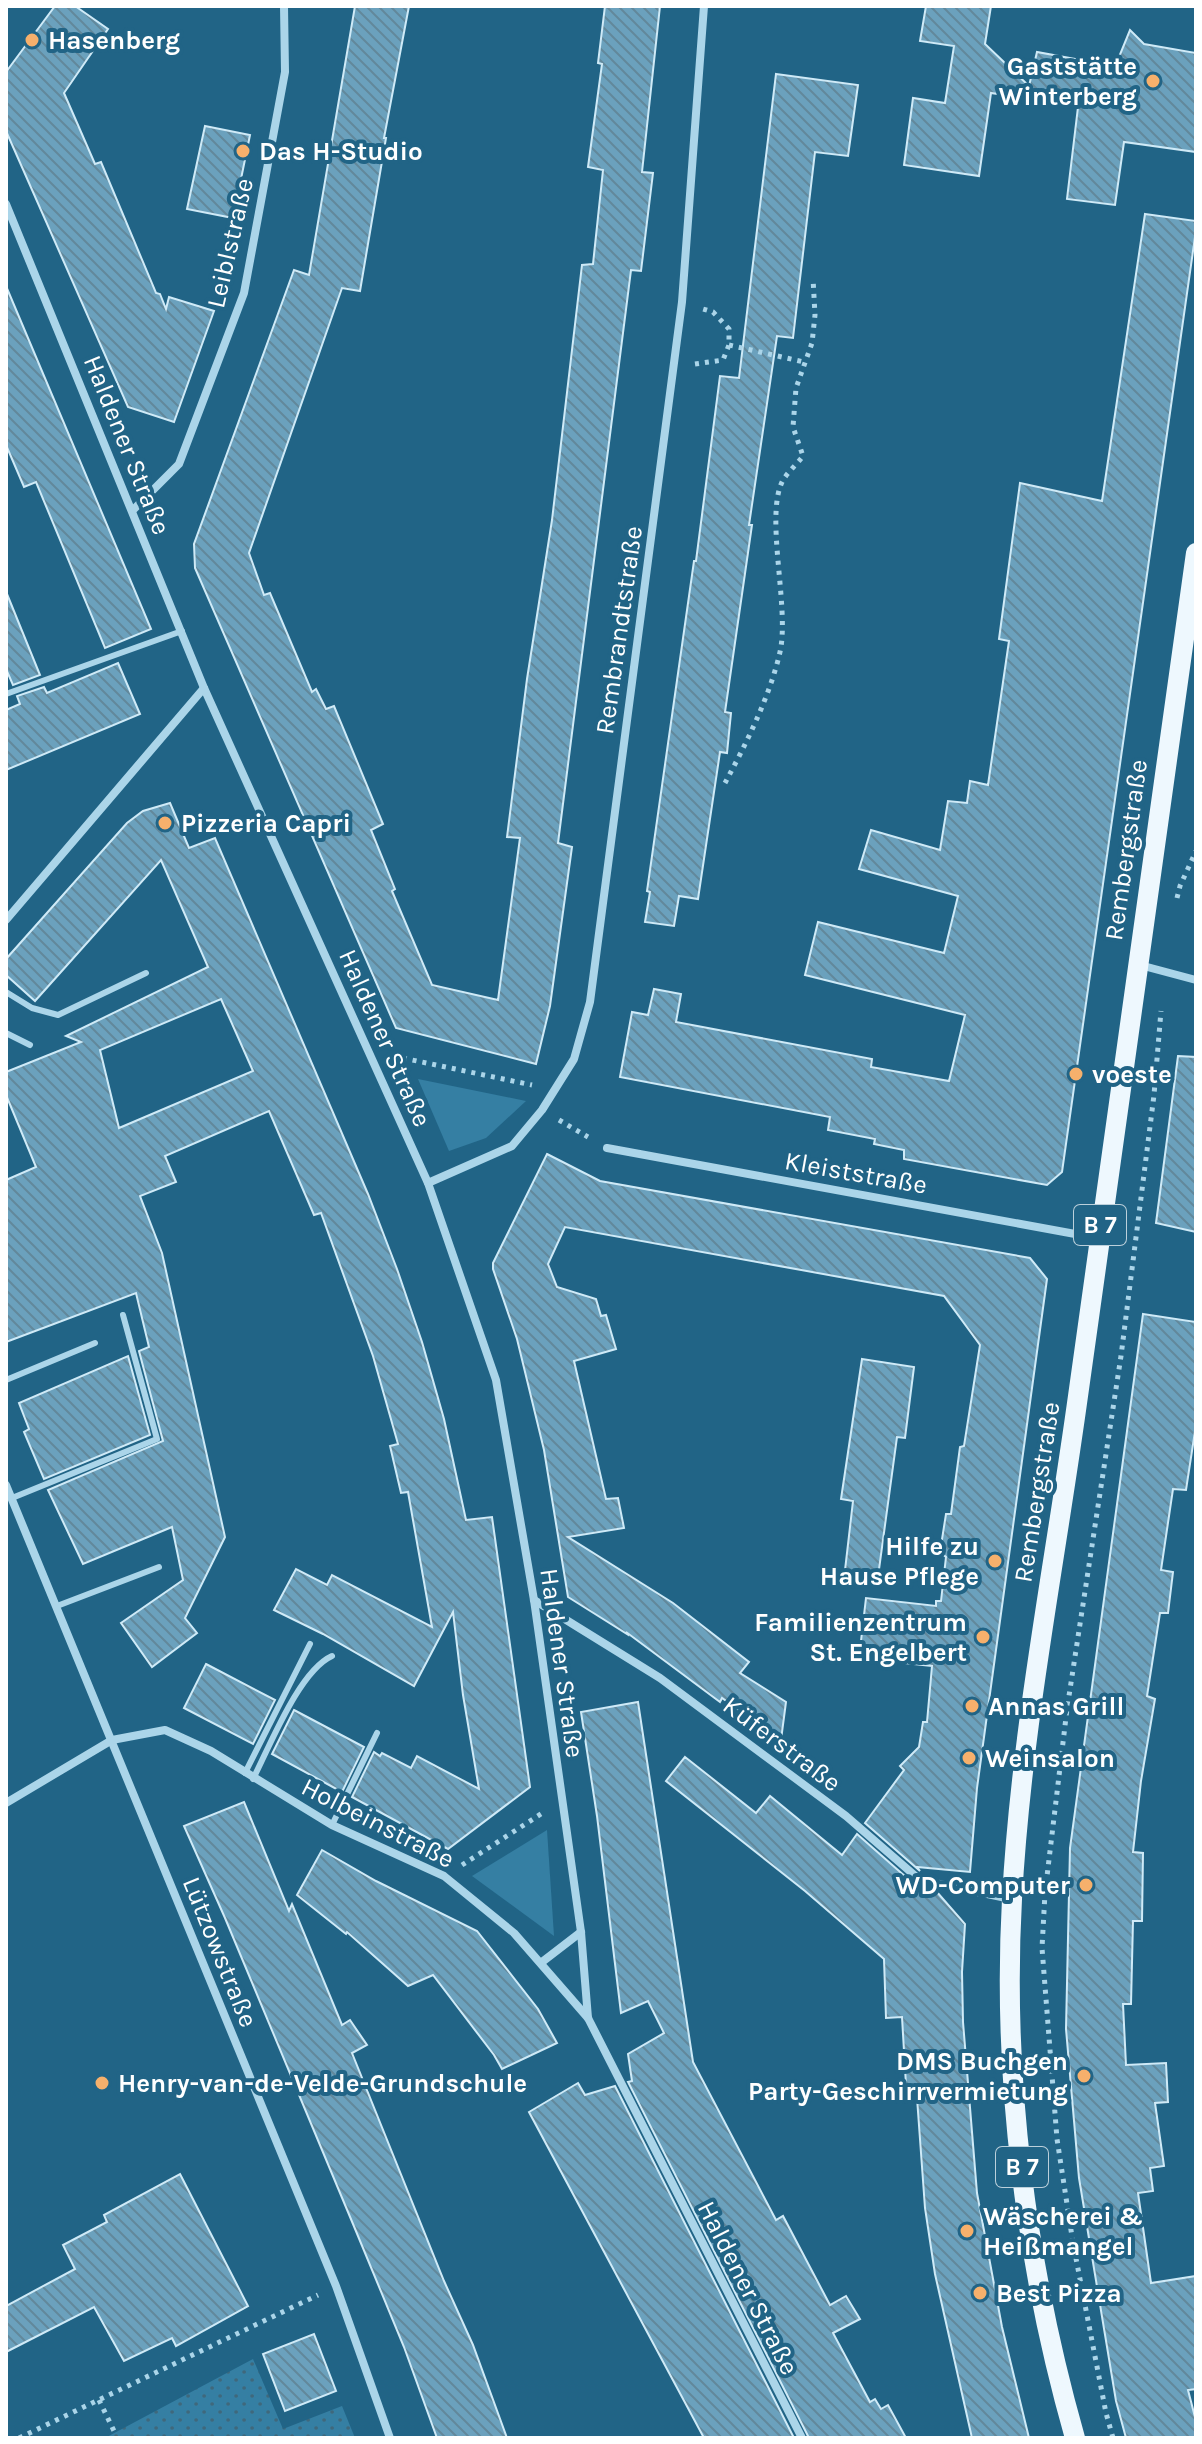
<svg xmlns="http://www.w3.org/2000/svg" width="1202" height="2444" font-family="Karla,sans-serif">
  <defs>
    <pattern id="park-dots" width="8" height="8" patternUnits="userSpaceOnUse" patternTransform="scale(2)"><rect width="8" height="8" fill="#357fa3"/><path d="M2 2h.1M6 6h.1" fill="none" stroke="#3f687c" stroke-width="1.8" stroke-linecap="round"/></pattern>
    <pattern id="building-back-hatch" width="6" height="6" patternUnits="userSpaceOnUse" patternTransform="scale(2)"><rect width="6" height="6" fill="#6ba1bd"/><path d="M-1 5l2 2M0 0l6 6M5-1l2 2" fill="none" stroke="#62889b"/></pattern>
  </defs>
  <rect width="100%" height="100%" fill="#216486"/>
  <g fill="#357fa3">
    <path d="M418,1079L526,1101L486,1138L449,1151Z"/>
    <path d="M547,1830L554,1936L472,1876Z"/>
  </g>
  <path fill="url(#park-dots)" d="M253,2359L283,2429L342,2406L355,2438H105Z"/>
  <g fill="url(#building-back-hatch)" stroke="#cfeaf7" stroke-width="2" fill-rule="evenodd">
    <path d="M55,6H75L108,29L64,93L95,164L101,162L156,293L160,294L166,309L169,297L214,311L174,422L128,407L6,131V72Z"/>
    <path d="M355,6H409L384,138H386L360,291L342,288L249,553L264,595L270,593L312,692L316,689L326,709L334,706L383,824L371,830L395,889L392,891L432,985L498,1000L520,838L507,837L527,679L552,520L582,265L593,264L603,170L588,167L602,64L598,63L605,6H660L642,172L653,173L641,271L631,270L558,843L572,847L550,1006L536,1064L396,1028L195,568L194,544L294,270L309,275Z"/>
    <path d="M926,6H991L985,44L1029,86L1037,52L1113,66L1114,62H1117L1130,30L1144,44L1196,53V152L1124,142L1115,205L1067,199L1078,107L991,93L979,176L904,165L913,98L945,103L954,46L920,41Z"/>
    <path d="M776,74L858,85L848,156L815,152L793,338L777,336L749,525H752L725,712L731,713L727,753L720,752L698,899L679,896L674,926L645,922L650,892L647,891L694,561H696L720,376L739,378Z"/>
    <path d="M205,126L250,135L233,218L187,209Z"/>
    <path d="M1145,214L1196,221V230L1062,1172L1047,1185L904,1159V1150L874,1144L875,1139L828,1130L830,1117L620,1077L632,1012L648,1015L654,989L681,994L676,1022L872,1059L871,1067L949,1081L965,1015L805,975L818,922L944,953L958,896L859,869L871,830L940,850L948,801L967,803L970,781L988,785L1009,641L999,639L1020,483L1102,501Z"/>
    <path d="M6,286L151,629L105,648L36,482L24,487L6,445Z"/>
    <path d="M7,594L40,675L13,685L6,669Z"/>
    <path d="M118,663L140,714L6,770V710L20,704L17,696L44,687L47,693Z"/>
    <path d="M170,803L189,848L215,838L368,1194L397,1269L422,1342L444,1419L466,1520L492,1517L530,1787L448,1849L352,1797L374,1752L380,1756L382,1753L411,1768L417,1756L479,1789L463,1695L453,1612L414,1686L323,1634L274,1610L296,1569L327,1585L332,1575L432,1627L408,1492L401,1493L390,1446L398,1444L373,1356L321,1213L314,1215L269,1111L165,1156L176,1182L140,1196L162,1253L225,1537L185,1618L197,1633L152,1667L121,1623L183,1580L172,1527L83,1564L48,1490L163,1441L139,1351L149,1347L136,1293L6,1342V1180L36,1167L6,1095V1072L81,1042L66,1036L208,967L161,860L35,1001L6,975V959L127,823L143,811ZM221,999L253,1071L119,1128L100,1050Z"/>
    <path d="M1178,1056L1196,1057V1232L1156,1223Z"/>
    <path d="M547,1154L600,1181L1030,1258L1047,1279L977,1788L970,1872L917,1867L920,1871L865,1823L904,1770L900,1766L919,1747L923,1722H927L932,1666L859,1658L866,1598L936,1606V1601H941L946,1557L940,1552L946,1514H951L960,1447L964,1446L980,1345L944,1296L565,1227L548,1264L557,1287L596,1299L601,1316L606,1315L616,1349L574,1361L606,1499L618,1498L624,1528L568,1537L673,1603L749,1662L740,1673L786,1702L781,1740L722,1698L720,1702L626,1632L627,1634L568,1597L544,1450L517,1339L493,1269V1263Z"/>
    <path d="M1143,1314L1196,1322V1425L1186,1490L1173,1489L1161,1570L1173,1572L1168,1613H1160L1147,1696L1155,1699L1141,1781L1133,1852L1143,1853L1142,1921H1133L1131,2004H1123L1126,2065L1166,2063L1168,2102L1155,2103L1164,2166L1150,2168L1153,2191L1138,2193L1151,2283L1196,2276V2389L1188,2390L1196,2421V2438H1126L1116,2401L1079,2178L1066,2029L1070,1848Z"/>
    <path d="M128,1356L150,1435L44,1479L24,1432L29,1429L19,1403Z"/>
    <path d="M862,1359L914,1367L905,1438L897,1437L877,1584L844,1579L853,1501L841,1499Z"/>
    <path d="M206,1664L275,1700L253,1744L184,1708Z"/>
    <path d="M638,1702L693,2062L776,2220L783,2216L830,2305L846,2296L860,2319L833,2333L870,2402L875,2399L881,2409L888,2405L906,2438H809L628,2082L632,2081L628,2054L664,2033L648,2001L621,2013L597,1816L581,1712Z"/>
    <path d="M294,1710L364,1747L342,1792L272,1754Z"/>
    <path d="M685,1757L756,1813L770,1796L842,1855L857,1834L915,1885L936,1891L965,1924L962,1972L963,2022L977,2193L1002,2327L1029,2438H972L935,2274L925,2208L916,2084L906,2085L902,2017L886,2018L884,1959L805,1891L666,1781Z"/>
    <path d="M244,1802L289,1911L292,1904L342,2025L350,2020L367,2045L352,2053L444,2281L473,2345L507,2438H437L404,2347L353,2224L225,1918L184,1826Z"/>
    <path d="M322,1850L376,1881L477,1931L538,2009L557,2043L502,2069L494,2055L433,1975L408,1986L347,1932L346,1934L297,1895Z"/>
    <path d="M578,2083L585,2095L615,2086L794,2438H704L529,2112Z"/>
    <path d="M180,2174L248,2306L176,2346L172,2338L124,2361L94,2307L6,2352V2306L75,2269L63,2245L107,2222L104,2215Z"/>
    <path d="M314,2334L336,2391L285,2411L263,2354Z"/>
  </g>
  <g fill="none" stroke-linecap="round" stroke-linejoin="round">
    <g stroke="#abd5e9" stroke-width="5" stroke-dasharray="4 6" stroke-linecap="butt">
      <path d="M729,345L804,362"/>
      <path d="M695,364L723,360L729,345V329L713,312L703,309"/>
      <path d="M725,783C746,744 770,696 780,652C790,607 764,515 783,480C788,472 797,464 803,456L793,427L796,388L812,343L815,315L813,278"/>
      <path d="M1177,898L1180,886L1196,851"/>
      <path d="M393,1056L532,1085"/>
      <path d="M559,1120L588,1137"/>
      <path d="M462,1865L544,1812"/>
      <path d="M99,2400L115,2433"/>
      <path d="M19,2438L318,2295"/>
      <path d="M1113,2438L1106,2413L1073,2243L1057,2139L1042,1948L1045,1893L1067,1709L1121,1356L1154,1095L1161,1011"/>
    </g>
    <g stroke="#abd5e9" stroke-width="6">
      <path d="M6,694L182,631"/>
      <path d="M6,992L32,1008L58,1015L146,973"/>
      <path d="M6,1033L30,1045"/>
      <path d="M6,1380L95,1343"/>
      <path d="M12,1498L157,1439L123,1315"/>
      <path d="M57,1606L159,1567"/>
      <path d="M245,1773L310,1644"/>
      <path d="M253,1779C270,1746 299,1671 332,1656"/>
      <path d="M332,1825L377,1733"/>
    </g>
    <g stroke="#abd5e9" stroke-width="8">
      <path d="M6,204L204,688L428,1183L496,1380L534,1600L581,1932L588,2018L802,2438"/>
      <path d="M133,510L179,464L244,293L285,72L284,6"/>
      <path d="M6,920L204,688"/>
      <path d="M1136,964L1196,980"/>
      <path d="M607,1148L1097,1238"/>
      <path d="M428,1183L512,1146L542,1110L574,1059L590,1002L682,302L704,6"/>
      <path d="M6,1485L336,2286L390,2438"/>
      <path d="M534,1600L660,1678L846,1816L920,1880L1011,1899"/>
      <path d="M6,1803L112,1740L165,1730L211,1751L332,1825L444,1876L514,1933L588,2018"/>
      <path d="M542,1962L581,1932"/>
    </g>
    <path stroke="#eef8fe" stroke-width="20" d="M1075,2438C1026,2266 1002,2078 1012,1899C1021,1730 1055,1564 1078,1396C1115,1115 1154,834 1196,553"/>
  </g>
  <g fill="#f6b06c" stroke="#216486" stroke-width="3">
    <circle cx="32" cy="40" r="8"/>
    <circle cx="1153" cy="81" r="8"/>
    <circle cx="243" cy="151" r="8"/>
    <circle cx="165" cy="823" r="8"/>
    <circle cx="1076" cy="1074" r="8"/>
    <circle cx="995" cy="1561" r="8"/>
    <circle cx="983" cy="1637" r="8"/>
    <circle cx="972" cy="1706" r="8"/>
    <circle cx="969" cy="1758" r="8"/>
    <circle cx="1086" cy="1885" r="8"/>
    <circle cx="1084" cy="2076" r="8"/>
    <circle cx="102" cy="2083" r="8"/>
    <circle cx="967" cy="2231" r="8"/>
    <circle cx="980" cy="2293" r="8"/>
  </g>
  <g text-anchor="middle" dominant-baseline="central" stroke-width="8" stroke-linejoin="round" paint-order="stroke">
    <g fill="#216486" stroke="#bcd0db" stroke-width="2">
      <rect x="1074" y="1205" width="52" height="40" rx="6"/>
      <rect x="996" y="2147" width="52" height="40" rx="6"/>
    </g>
    <g font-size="24" font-weight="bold" fill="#fff">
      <text x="1100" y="1225">B 7</text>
      <text x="1022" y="2167">B 7</text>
    </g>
    <g font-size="26" font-weight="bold" fill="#fff" stroke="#216486" text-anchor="start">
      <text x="48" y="40">Hasenberg</text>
      <text x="1137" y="66" text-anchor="end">Gaststätte<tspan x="1137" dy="30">Winterberg</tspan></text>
      <text x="259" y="151">Das H-Studio</text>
      <text x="181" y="823">Pizzeria Capri</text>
      <text x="1092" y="1074">voeste</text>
      <text x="979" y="1546" text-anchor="end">Hilfe zu<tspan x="979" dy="30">Hause Pflege</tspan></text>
      <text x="967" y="1622" text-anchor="end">Familienzentrum<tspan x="967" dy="30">St. Engelbert</tspan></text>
      <text x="988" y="1706">Annas Grill</text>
      <text x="985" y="1758">Weinsalon</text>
      <text x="1070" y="1885" text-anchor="end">WD-Computer</text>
      <text x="1068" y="2061" text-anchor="end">DMS Buchgen<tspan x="1068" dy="30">Party-Geschirrvermietung</tspan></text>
      <text x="118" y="2083">Henry-van-de-Velde-Grundschule</text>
      <text x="983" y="2216">Wäscherei &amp;<tspan x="983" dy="30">Heißmangel</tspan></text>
      <text x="996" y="2293">Best Pizza</text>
    </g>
    <g font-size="26" fill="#fff" stroke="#216486">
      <text transform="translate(230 243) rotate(-77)">Leiblstraße</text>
      <text transform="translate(127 445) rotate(68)">Haldener Straße</text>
      <text transform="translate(619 630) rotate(-82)">Rembrandtstraße</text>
      <text transform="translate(1126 850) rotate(-82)">Rembergstraße</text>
      <text transform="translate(385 1038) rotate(66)">Haldener Straße</text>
      <text transform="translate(856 1173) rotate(10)">Kleiststraße</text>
      <text transform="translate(1037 1492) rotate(-81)">Rembergstraße</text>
      <text transform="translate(562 1663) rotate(82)">Haldener Straße</text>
      <text transform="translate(782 1744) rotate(37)">Küferstraße</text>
      <text transform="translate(378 1823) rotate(27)">Holbeinstraße</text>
      <text transform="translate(220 1952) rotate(68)">Lützowstraße</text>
      <text transform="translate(748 2288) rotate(63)">Haldener Straße</text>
    </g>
  </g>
  <rect width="1202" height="2444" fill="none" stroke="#ffffff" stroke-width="16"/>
</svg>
